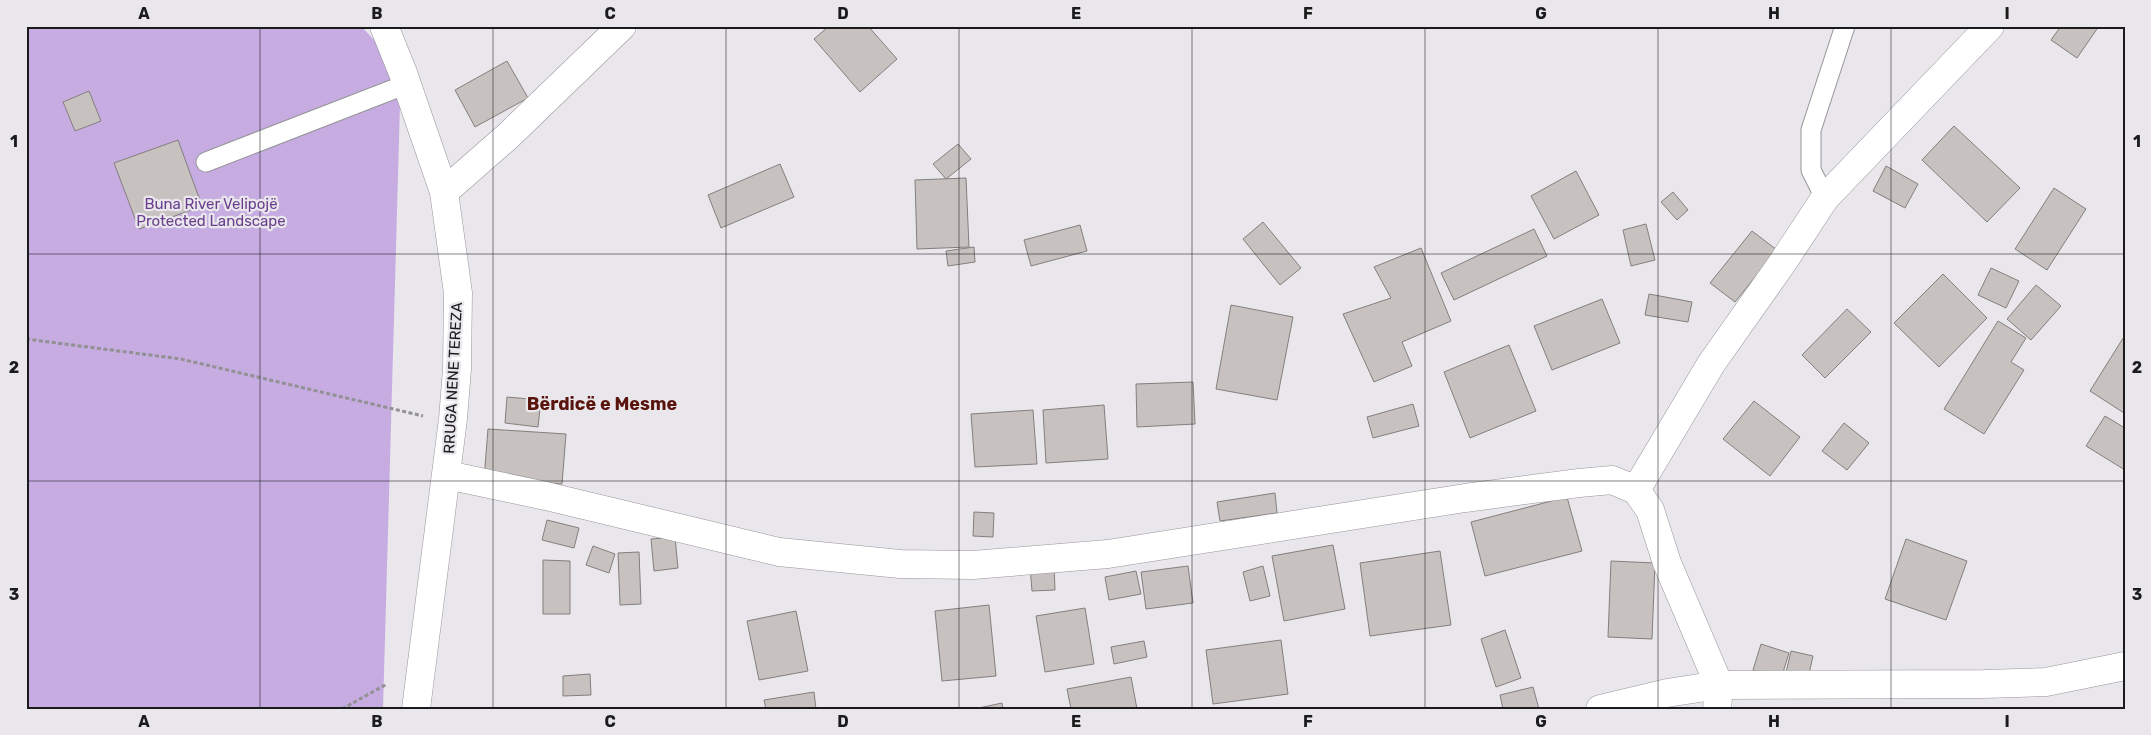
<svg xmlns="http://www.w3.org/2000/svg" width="2151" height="735" font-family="Rubik,sans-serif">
  <rect width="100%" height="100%" fill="#e9e7ec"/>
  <path fill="#c6ace1" d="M26,26H361L401,69L383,709H26Z"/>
  <g fill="#c7c1bf" stroke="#847f7d">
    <path d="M829,26H868L897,59L860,92L814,39Z"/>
    <path d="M2061,26H2099L2077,58L2051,40Z"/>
    <path d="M507,61L528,98L475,127L455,90Z"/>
    <path d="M89,91L101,121L75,131L63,102Z"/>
    <path d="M1954,126L2020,188L1987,222L1922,160Z"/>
    <path d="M178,140L202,206L139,229L114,163Z"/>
    <path d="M958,144L971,159L946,179L933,164Z"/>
    <path d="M780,164L794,197L721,228L708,195Z"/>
    <path d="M1886,166L1918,184L1905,208L1873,191Z"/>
    <path d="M1576,171L1599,215L1554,239L1531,196Z"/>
    <path d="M966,178L969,247L917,249L915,180Z"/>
    <path d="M2054,188L2086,209L2047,270L2015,249Z"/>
    <path d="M1673,192L1688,210L1677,220L1661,202Z"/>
    <path d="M1263,222L1301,268L1280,285L1243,239Z"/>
    <path d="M1646,224L1655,260L1631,266L1623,230Z"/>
    <path d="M1080,225L1087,251L1031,266L1024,240Z"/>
    <path d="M1534,229L1547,256L1454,300L1441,273Z"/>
    <path d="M1752,231L1777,250L1735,302L1710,283Z"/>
    <path d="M974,247L975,262L948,266L946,251Z"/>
    <path d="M1421,248L1451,321L1402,342L1412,366L1374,382L1343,314L1391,298L1374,267Z"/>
    <path d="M1991,268L2019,281L2006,308L1978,295Z"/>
    <path d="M1943,274L1987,318L1939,367L1894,323Z"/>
    <path d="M2036,285L2061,306L2031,340L2007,319Z"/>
    <path d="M1649,294L1692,302L1688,322L1645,315Z"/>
    <path d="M1602,299L1620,343L1552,370L1534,326Z"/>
    <path d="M1231,305L1293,317L1277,400L1216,389Z"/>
    <path d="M1847,309L1871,332L1825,378L1802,355Z"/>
    <path d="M1998,321L2026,338L2011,362L2024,370L1984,434L1944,409Z"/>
    <path d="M2125,335V412L2124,413L2090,391Z"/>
    <path d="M1509,345L1536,411L1470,438L1444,372Z"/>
    <path d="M1193,382L1195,424L1137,427L1136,384Z"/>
    <path d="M507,397L541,400L538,427L505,423Z"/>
    <path d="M1754,401L1800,437L1770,476L1723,439Z"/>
    <path d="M1413,404L1419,426L1373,438L1367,417Z"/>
    <path d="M1104,405L1108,459L1046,463L1043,410Z"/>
    <path d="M1033,410L1037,464L975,467L971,414Z"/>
    <path d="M2105,416L2125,428V470L2086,446Z"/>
    <path d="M1844,423L1869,443L1847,470L1822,451Z"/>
    <path d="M488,429L566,434L562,484L484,479Z"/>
    <path d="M1275,493L1277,513L1220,521L1217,502Z"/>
    <path d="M1567,497L1582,551L1485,576L1471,522Z"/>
    <path d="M974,512L994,513L993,537L973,536Z"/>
    <path d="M547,520L579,528L574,548L542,540Z"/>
    <path d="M675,537L678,568L654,571L651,539Z"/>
    <path d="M1906,539L1967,561L1946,620L1885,599Z"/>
    <path d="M1333,545L1345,609L1284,621L1272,556Z"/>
    <path d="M593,546L615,554L609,573L586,565Z"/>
    <path d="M1440,551L1451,625L1370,636L1360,563Z"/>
    <path d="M639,552L641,604L620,605L618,553Z"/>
    <path d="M543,560L570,561V614H543Z"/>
    <path d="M1611,561L1655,563L1652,639L1608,637Z"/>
    <path d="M1054,566L1055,590L1032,591L1030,567Z"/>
    <path d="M1188,566L1193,603L1146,609L1141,572Z"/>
    <path d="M1263,566L1270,596L1250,601L1243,572Z"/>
    <path d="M1136,571L1141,594L1109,600L1105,577Z"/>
    <path d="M989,605L996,676L942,681L935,611Z"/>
    <path d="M1085,608L1094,664L1045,672L1036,616Z"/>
    <path d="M796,611L808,671L759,680L747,621Z"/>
    <path d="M1505,630L1521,678L1496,687L1481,639Z"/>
    <path d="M1281,640L1288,694L1213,704L1206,650Z"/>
    <path d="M1144,641L1147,657L1114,664L1111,647Z"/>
    <path d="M1761,644L1789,653L1781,679L1753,670Z"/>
    <path d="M1791,651L1813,656L1807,683L1785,677Z"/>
    <path d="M590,674L591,695L563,696V676Z"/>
    <path d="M1131,677L1137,709H1071L1067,689Z"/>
    <path d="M1533,687L1539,709H1503L1500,695Z"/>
    <path d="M814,692L816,709H766L764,700Z"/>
    <path d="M1002,703L1003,709H974Z"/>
  </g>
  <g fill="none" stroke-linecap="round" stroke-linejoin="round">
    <defs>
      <g id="service">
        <path d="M206,162L407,84"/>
        <path d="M1825,198L1811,170V130L1845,26"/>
      </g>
      <g id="minor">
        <path d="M444,192L508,136L622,26"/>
        <path d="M447,475L546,496L779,552L900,564L973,565L1108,554L1465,498L1579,483L1612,480L1636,490L1650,510L1667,563L1719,685L1717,709"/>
        <path d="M1636,490L1711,364L1783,262L1825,198L1990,26"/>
        <path d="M1600,709L1667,693L1719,685L1984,684L2046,682L2125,666"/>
      </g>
      <path id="tertiary" d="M384,26L403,73L444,192L458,293L457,369L453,419L416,709"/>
    </defs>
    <use href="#service" stroke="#979599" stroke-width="21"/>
    <use href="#minor" stroke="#979599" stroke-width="29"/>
    <use href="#tertiary" stroke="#979599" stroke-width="29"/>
    <g stroke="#919093" stroke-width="3" stroke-dasharray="4 2.5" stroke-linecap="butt">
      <path d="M26,339L181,359L423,416"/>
      <path d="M342,709L387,684"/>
    </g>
    <use href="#service" stroke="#fff" stroke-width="19"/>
    <use href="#minor" stroke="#fff" stroke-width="28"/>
    <use href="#tertiary" stroke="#fff" stroke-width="28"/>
  </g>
  <path fill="none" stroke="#1c1b1c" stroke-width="1" stroke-opacity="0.55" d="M260,26V709M493,26V709M726,26V709M959,26V709M1192,26V709M1425,26V709M1658,26V709M1891,26V709M26,254H2125M26,481H2125"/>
  <g text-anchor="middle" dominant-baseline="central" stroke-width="4.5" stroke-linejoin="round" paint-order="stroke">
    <g font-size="15" fill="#693f8d" stroke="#e9e7ec">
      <text x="211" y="204">Buna River Velipojë<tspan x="211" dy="17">Protected Landscape</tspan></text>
    </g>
    <g font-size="15" fill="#1c1b1c" stroke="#e9e7ec">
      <text transform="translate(453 378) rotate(-87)">RRUGA NENE TEREZA</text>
    </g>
    <g font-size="18" font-weight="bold" fill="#58140d" stroke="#e9e7ec">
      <text x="602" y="404">Bërdicë e Mesme</text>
    </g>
  </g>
  <rect width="2151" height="735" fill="none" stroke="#e9e7ec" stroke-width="55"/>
  <rect x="28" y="28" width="2096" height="680" fill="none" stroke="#1c1b1c" stroke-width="2"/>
  <g font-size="16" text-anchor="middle" font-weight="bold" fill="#1c1b1c">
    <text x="144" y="19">A</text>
    <text x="377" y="19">B</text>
    <text x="610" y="19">C</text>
    <text x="843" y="19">D</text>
    <text x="1076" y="19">E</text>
    <text x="1308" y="19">F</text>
    <text x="1541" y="19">G</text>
    <text x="1774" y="19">H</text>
    <text x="2007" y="19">I</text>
    <text x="14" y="147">1</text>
    <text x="2137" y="147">1</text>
    <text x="14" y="373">2</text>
    <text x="2137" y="373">2</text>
    <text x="14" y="600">3</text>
    <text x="2137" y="600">3</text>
    <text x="144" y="727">A</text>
    <text x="377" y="727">B</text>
    <text x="610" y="727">C</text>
    <text x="843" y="727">D</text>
    <text x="1076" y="727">E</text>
    <text x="1308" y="727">F</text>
    <text x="1541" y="727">G</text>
    <text x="1774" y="727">H</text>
    <text x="2007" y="727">I</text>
  </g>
</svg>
